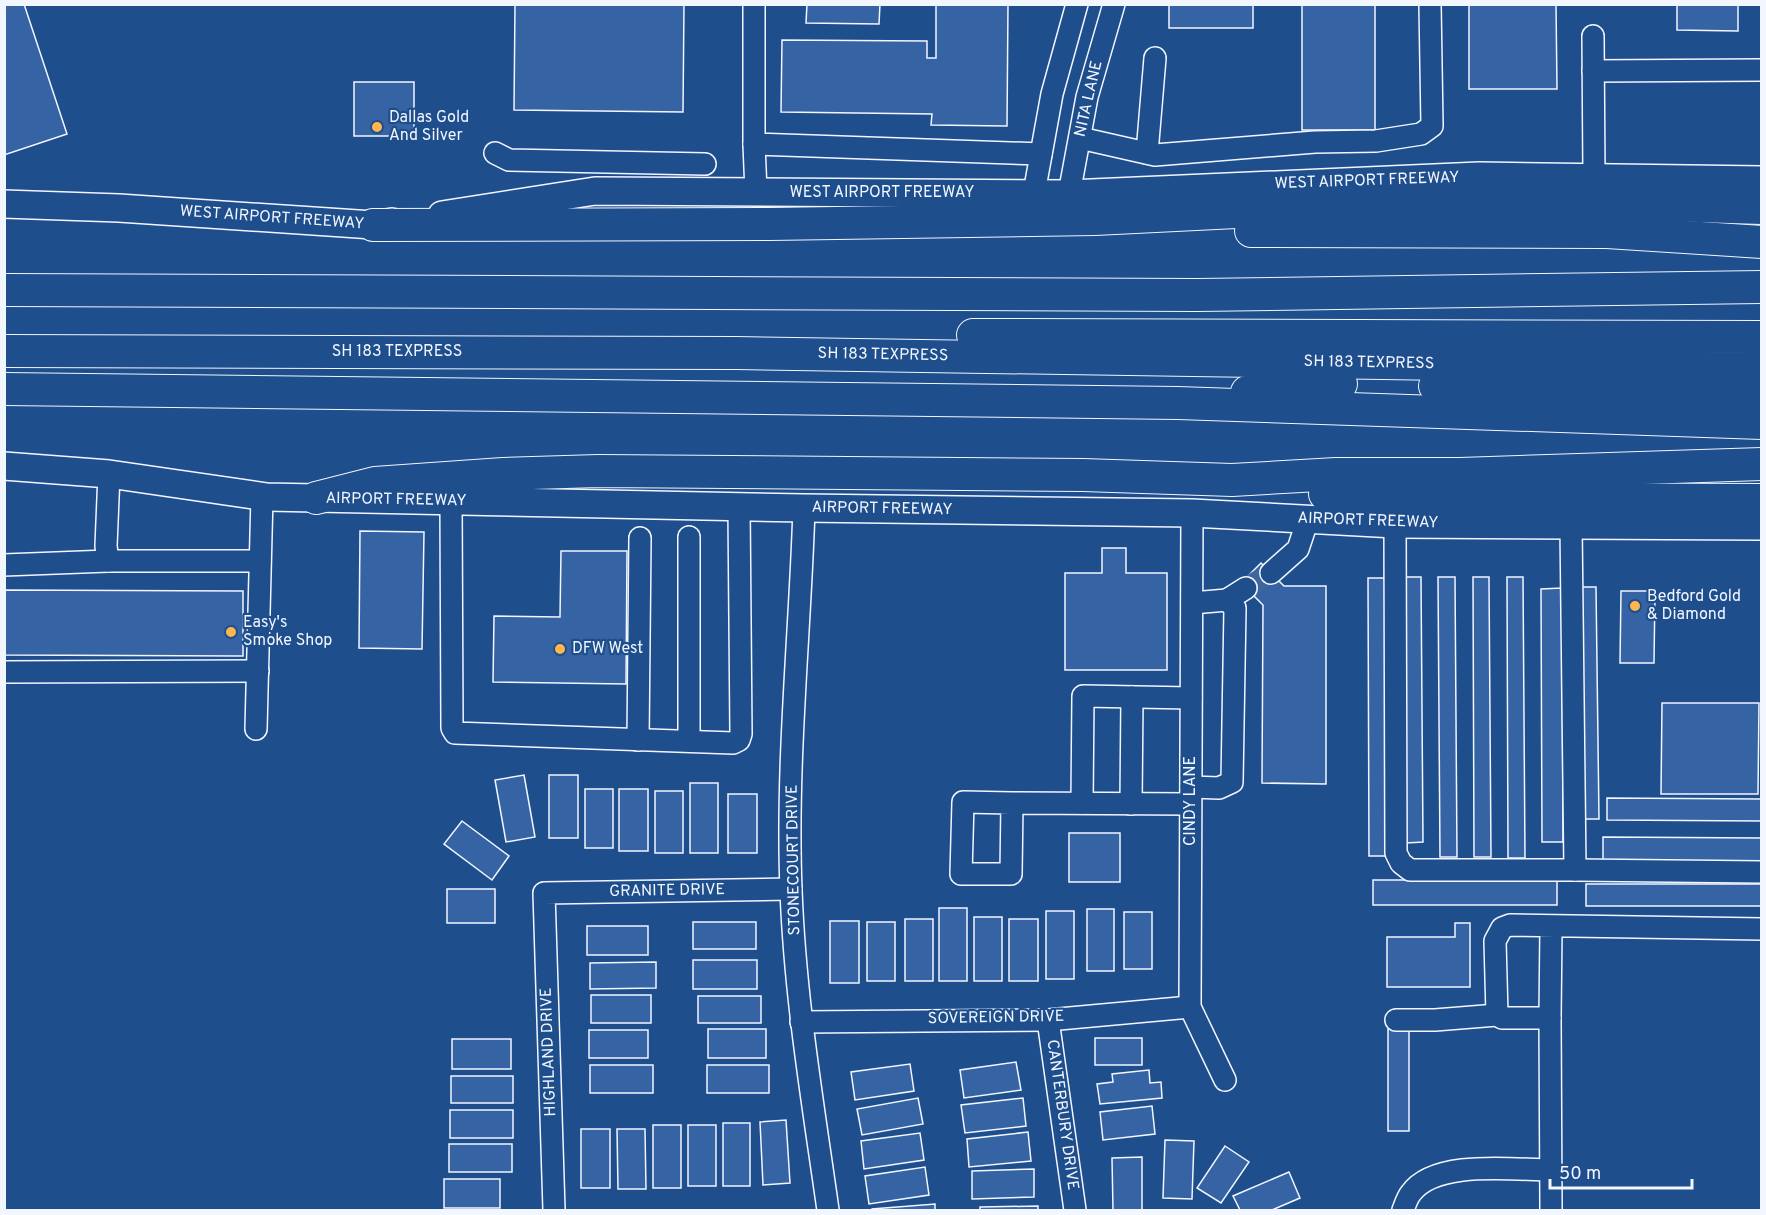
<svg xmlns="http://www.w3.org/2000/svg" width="1766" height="1215" font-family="Overpass,sans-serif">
  <rect width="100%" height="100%" fill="#1f4e8c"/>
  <g fill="#3563a3" stroke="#f2f6ff" stroke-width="1.5">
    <path d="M4,4H24L67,134L4,155Z"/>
    <path d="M684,4L683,112L514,110L515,5L506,4Z"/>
    <path d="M807,4H880L879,24L806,23Z"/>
    <path d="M936,4H1008L1007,126L931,125L932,114L781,112L782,40L927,41V58H936Z"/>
    <rect x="1169" y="4" width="84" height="24"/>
    <rect x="1302" y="4" width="73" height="126"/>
    <path d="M1469,4H1556L1557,89H1469Z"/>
    <path d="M1677,4H1738V31L1677,30Z"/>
    <rect x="354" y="82" width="60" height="54"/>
    <path d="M360,531L424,532L422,649L359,648Z"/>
    <path d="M1102,548H1126V573H1167V670H1065V573H1102Z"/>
    <path d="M561,551H627L626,684L493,682L494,616L560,617Z"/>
    <path d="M1261,563L1284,586H1326V784L1262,783L1263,605L1241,583Z"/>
    <path d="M1404,577H1421L1423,842L1406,843Z"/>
    <path d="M1438,577H1455L1457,857H1440Z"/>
    <path d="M1473,577H1489L1491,857H1474Z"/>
    <path d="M1507,577H1523L1525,858H1508Z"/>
    <path d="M1368,578H1386V856H1369Z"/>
    <path d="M1579,587H1596L1599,819H1581Z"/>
    <path d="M1562,588L1563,842H1542L1541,589Z"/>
    <path d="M4,590L243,591V656L4,655Z"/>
    <path d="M1621,591H1655L1654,663H1620Z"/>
    <path d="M1662,703H1759L1758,794H1661Z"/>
    <path d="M524,775L535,837L506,842L495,780Z"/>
    <rect x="549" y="775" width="29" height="63"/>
    <rect x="690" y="783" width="28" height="70"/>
    <rect x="585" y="789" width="28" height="59"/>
    <rect x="619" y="789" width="29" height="62"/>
    <rect x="655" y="791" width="28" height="62"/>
    <rect x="728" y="794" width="29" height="59"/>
    <path d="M1607,798L1762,799V821L1607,820Z"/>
    <path d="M462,821L509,856L492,880L444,844Z"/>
    <rect x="1069" y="833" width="51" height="49"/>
    <path d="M1603,837L1762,838V864L1603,863Z"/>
    <rect x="1373" y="880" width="184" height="25"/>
    <rect x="1586" y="884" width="176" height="22"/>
    <rect x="447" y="889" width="48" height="34"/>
    <rect x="939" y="908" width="28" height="73"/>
    <rect x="1087" y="909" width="27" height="62"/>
    <rect x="1046" y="911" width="28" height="68"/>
    <rect x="1124" y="912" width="28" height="57"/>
    <rect x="974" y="917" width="28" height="64"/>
    <rect x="905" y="919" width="28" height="62"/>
    <rect x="1009" y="919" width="29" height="62"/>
    <rect x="830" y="921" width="29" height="62"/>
    <rect x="693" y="922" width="63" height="27"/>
    <rect x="867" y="922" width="28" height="59"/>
    <path d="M1455,923H1470V987H1387V937H1455Z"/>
    <rect x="587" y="926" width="61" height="29"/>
    <rect x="693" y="960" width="64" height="29"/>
    <path d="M656,962V988L590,989V963Z"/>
    <rect x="591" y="995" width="60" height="28"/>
    <rect x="698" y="996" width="63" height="27"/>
    <rect x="708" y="1029" width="58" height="29"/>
    <rect x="1388" y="1029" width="21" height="102"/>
    <rect x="589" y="1030" width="59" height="28"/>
    <rect x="1095" y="1038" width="47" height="27"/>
    <rect x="452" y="1039" width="59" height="30"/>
    <path d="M1016,1062L1021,1090L964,1098L960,1070Z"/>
    <path d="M910,1064L914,1091L855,1100L851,1072Z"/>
    <rect x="590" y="1065" width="63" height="28"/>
    <rect x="707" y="1065" width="62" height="28"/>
    <path d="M1149,1070L1150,1083L1161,1082L1162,1098L1100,1104L1097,1084L1113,1082L1112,1074Z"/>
    <rect x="451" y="1076" width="62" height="27"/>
    <path d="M918,1098L923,1124L862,1135L857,1109Z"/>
    <path d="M1023,1098L1026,1126L965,1133L961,1105Z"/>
    <path d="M1152,1106L1155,1134L1103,1140L1100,1112Z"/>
    <rect x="450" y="1110" width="63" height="28"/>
    <path d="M786,1120L790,1183L763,1185L760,1122Z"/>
    <rect x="723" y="1123" width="27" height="63"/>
    <rect x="653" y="1125" width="28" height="63"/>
    <rect x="688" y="1125" width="28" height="61"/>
    <rect x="581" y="1129" width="29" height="59"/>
    <path d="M617,1129H645L646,1189H618Z"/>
    <path d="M1028,1132L1031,1161L969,1167L967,1139Z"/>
    <path d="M920,1133L924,1160L864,1169L861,1141Z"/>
    <path d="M1165,1140L1194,1141L1192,1199L1163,1198Z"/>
    <rect x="449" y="1144" width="63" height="28"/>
    <path d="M1225,1146L1249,1162L1221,1203L1197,1188Z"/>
    <path d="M1142,1157V1210H1113L1112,1158Z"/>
    <path d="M925,1167L929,1195L869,1204L865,1176Z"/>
    <path d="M1034,1169V1197L972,1199V1171Z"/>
    <path d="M1289,1172L1300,1198L1272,1210H1240L1233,1196Z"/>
    <rect x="444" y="1179" width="56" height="29"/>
    <path d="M935,1204V1210H872V1209Z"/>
    <path d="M1038,1206V1210H980V1207Z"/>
  </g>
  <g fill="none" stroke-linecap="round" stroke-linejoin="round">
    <path stroke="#3f679d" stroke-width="21" stroke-dasharray="21 10" stroke-linecap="butt" d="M1246,588L1271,573"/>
    <defs>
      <g id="minor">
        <path d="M754,4V144L1041,154"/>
        <path d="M1593,36L1594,177"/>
        <path d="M1593,71L1762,70"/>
        <path d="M1080,138L1155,155L1315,142L1376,141L1421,134L1432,126L1430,4"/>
        <path d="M754,144L756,192"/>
        <path d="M495,153L509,160L705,164"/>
        <path d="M1147,153L1155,58"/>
        <path d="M1034,193L1052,94L1077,4"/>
        <path d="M1069,194L1087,97L1114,4"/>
        <path d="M109,474L106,546L108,561H260"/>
        <path d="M451,501L452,728L455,733L733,743L739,740L741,734L739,507"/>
        <path d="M804,508C800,635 786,763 791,890C795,998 813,1104 828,1210"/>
        <path d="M1192,513L1190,1007L1225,1080"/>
        <path d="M1395,524L1396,853L1401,863L1410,870H1575L1571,525"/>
        <path d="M689,537V741"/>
        <path d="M4,565L108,561"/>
        <path d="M1271,573L1298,549L1308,519"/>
        <path d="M1227,600L1246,588"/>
        <path d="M4,672L258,671"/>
        <path d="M256,729L262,496"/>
        <path d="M638,740L640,538"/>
        <path d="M1191,787L1219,788L1232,782L1235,608L1227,600L1192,603"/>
        <path d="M1012,803L963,802L961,874H1011L1012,803L1190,804"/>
        <path d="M1082,803L1083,696L1191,698"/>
        <path d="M1131,804L1132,697"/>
        <path d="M1575,870L1762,872"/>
        <path d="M1551,927L1550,1018H1502L1497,1015L1495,941L1502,928L1510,925L1762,929"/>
        <path d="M1550,1018L1551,1210"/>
        <path d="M1048,1020L1075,1210"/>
        <path d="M1396,1020H1435L1497,1015"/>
        <path d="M801,1022L1048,1020L1190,1007"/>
        <path d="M554,1210L544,893L791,889"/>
        <path d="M1403,1210C1405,1205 1407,1198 1411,1193C1436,1159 1514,1170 1551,1170"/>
      </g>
      <g id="major">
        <path d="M4,204L119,208L373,225L392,222"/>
        <path d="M442,215L595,191L1069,194L1479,176L1762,180"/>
        <path d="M4,466L109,474L267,497L804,508L1192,513L1395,524L1762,526"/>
      </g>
      <g id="highway">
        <path d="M373,225L770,224L1095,219L1396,204L1603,203L1762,208"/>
        <path d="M1251,231L1607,232L1762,242"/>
        <path d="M4,290L1197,295L1762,287"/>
        <path d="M973,335L1762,337"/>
        <path d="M4,351L736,353L1762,369"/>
        <path d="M1435,386L1762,393"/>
        <path d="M4,389L1178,403L1762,423"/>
        <path d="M1247,392L1300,384H1341"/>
        <path d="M1325,494L1461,499L1762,500"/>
        <path d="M316,498L375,483L503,474L598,471L1083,475L1232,480L1336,474H1460L1762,464"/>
      </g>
    </defs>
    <use href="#minor" stroke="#f2f6ff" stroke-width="24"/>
    <use href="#major" stroke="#f2f6ff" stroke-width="30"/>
    <use href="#highway" stroke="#f2f6ff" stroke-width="34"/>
    <use href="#minor" stroke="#1f4e8c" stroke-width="21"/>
    <use href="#major" stroke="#1f4e8c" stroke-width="27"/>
    <use href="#highway" stroke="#1f4e8c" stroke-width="32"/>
  </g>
  <g fill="#ffb74d" stroke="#1f4e8c" stroke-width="2">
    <circle cx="377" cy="127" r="6"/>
    <circle cx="1635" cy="606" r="6"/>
    <circle cx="231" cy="632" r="6"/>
    <circle cx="560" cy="649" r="6"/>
  </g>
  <g text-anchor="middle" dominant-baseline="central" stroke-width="4.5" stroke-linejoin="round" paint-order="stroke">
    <g font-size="16" fill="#f2f6ff" stroke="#1f4e8c">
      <text transform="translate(1089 99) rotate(-77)">NITA LANE</text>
      <text transform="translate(1367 181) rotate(-2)">WEST AIRPORT FREEWAY</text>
      <text x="882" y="193">WEST AIRPORT FREEWAY</text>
      <text transform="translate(272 218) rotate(4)">WEST AIRPORT FREEWAY</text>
      <text x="397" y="352">SH 183 TEXPRESS</text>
      <text transform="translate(883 355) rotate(1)">SH 183 TEXPRESS</text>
      <text transform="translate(1369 363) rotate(1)">SH 183 TEXPRESS</text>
      <text transform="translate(396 500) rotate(1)">AIRPORT FREEWAY</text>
      <text transform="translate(882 509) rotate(1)">AIRPORT FREEWAY</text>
      <text transform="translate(1368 521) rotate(2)">AIRPORT FREEWAY</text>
      <text transform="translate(1191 801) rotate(-90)">CINDY LANE</text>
      <text transform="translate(794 860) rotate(-91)">STONECOURT DRIVE</text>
      <text transform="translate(667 891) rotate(-1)">GRANITE DRIVE</text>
      <text transform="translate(996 1018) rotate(-1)">SOVEREIGN DRIVE</text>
      <text transform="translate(549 1052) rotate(-92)">HIGHLAND DRIVE</text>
      <text transform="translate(1062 1115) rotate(82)">CANTERBURY DRIVE</text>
    </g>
    <g font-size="16" fill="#f2f6ff" stroke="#1f4e8c" text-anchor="start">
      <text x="389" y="118">Dallas Gold<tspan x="389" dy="18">And Silver</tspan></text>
      <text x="1647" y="597">Bedford Gold<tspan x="1647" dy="18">&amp; Diamond</tspan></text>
      <text x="243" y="623">Easy's<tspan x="243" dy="18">Smoke Shop</tspan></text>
      <text x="572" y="649">DFW West</text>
    </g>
  </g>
  <rect width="1766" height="1215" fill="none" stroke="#f2f6ff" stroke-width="12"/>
  <path d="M1550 1179v9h142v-9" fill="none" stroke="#f2f6ff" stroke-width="3"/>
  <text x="1559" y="1179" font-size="18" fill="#f2f6ff" stroke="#1f4e8c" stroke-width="4.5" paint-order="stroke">50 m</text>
</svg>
